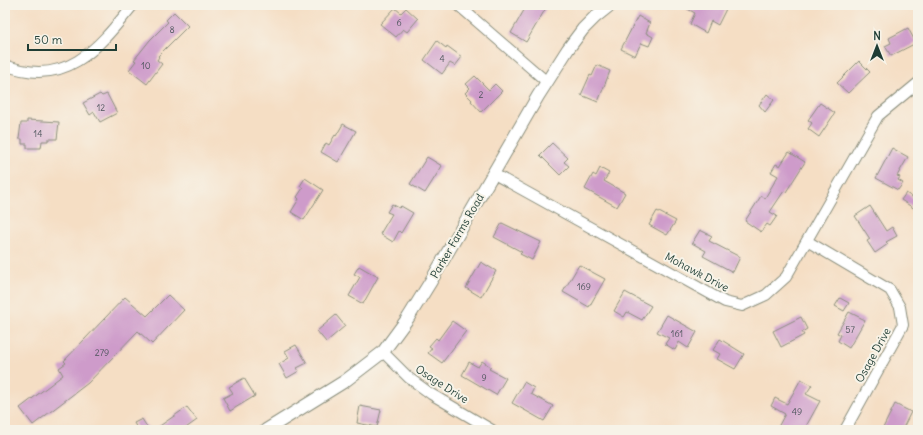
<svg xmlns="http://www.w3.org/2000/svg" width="923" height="435" font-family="Delius,sans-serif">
  <rect width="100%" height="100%" fill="#f7f3e8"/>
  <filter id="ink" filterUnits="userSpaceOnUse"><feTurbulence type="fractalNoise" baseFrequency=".025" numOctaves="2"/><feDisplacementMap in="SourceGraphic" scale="8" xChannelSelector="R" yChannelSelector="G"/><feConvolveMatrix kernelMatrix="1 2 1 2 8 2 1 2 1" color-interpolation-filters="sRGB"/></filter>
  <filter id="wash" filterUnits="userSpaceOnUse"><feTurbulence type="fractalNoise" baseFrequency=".012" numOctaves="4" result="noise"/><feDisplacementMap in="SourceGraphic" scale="16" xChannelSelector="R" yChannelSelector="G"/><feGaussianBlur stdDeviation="0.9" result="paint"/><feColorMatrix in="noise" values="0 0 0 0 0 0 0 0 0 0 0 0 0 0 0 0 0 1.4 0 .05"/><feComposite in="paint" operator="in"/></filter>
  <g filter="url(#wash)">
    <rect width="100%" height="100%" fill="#f5dec4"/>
    <g id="blocks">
      <g fill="#ce9bca">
        <path d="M527,5H541L546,8L526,42L511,33Z"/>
        <path d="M680,5H728L718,25L711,21L706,33L690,24L695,13Z"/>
        <path d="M395,8L401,13L406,8L418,19L407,32L403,29L396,37L380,24Z"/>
        <path d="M174,12L188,26L158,56L159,57L157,60L162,64L147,84L129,70L136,61L134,60L150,40L168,22L166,20Z"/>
        <path d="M638,16L650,23L646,33L653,37L649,46L641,43L635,56L621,49Z"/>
        <path d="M908,28L916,43L891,56L885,46L891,43L889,38Z"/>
        <path d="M437,41L446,48L447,46L462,57L455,66L450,63L442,74L424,60Z"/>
        <path d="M859,61L870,72L848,93L837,83Z"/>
        <path d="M597,65L610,71L598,102L581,95L590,75L592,76Z"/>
        <path d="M475,76L489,90L495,84L502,91L481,112L471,101L472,100L465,93L470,88L466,84Z"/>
        <path d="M100,94L102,96L107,94L117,113L100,122L94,112L90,115L83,103Z"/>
        <path d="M767,94L774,100L765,112L759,105Z"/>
        <path d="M820,103L835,113L819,137L808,129L812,123L808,120Z"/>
        <path d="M27,120L59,122L57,139H48V141H42L41,148H27V144H22V139H19L21,123H27Z"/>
        <path d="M343,124L356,131L338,162L321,152L326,143L329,145L335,135L336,136Z"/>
        <path d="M552,143L568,158L564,162L569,166L560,175L540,155Z"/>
        <path d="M892,148L908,157L897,176L900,177L898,180L903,183L898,190L876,178Z"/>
        <path d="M789,152L805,162L786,192L784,191L770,212L777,216L770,226L767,224L761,232L745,221L761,196L765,198L778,176L771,172L776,164L780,166Z"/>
        <path d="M427,157L442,166L425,193L410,184Z"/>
        <path d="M600,168L609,173L604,181L625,193L617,207L585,189L593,174L596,176Z"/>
        <path d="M305,178L323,190L304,220L291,212L299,199L297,197L303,188L300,186Z"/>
        <path d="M906,193L918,201V211L901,200Z"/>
        <path d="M392,204L399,208L401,206L413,213L401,233L399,231L393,242L380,234L392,214L387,212Z"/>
        <path d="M870,206L886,231L892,227L897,236L886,242L888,244L875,253L867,241L870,239L855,216Z"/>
        <path d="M657,211L676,221L667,235L649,225Z"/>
        <path d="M502,223L541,242L532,260L520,254L522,252L494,237Z"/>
        <path d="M700,230L712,236L709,241L740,257L733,272L703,256L706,251L692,243Z"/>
        <path d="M481,262L496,271L481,297L466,288Z"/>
        <path d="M579,265L605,279L589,307L563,292Z"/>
        <path d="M359,266L378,277L363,304L349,296L360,277L354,274Z"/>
        <path d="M625,292L651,306L642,320L627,312L624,317L614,311Z"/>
        <path d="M168,295L184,310L152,344L138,331L88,383L33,425L20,408L63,375L59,368L66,363L64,361L125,297L147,316Z"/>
        <path d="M840,298L849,303L844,311L835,306Z"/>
        <path d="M849,312L865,320L849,348L838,341L841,335L837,333Z"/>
        <path d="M336,315L345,326L326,342L317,331Z"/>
        <path d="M667,315L697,332L688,348L679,342L675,350L665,344L669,338L657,332Z"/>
        <path d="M801,317L807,329L802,332L804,335L781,347L773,331Z"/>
        <path d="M452,321L466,331L442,363L428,353L432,348L429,346L436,338L438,340Z"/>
        <path d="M720,339L744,354L735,369L717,359L720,354L713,350Z"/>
        <path d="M296,345L307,363L297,368L299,371L287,378L279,364L289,358L285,351Z"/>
        <path d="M482,361L491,367L489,369L506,378L496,395L462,375L469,362L478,367Z"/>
        <path d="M244,378L255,396L230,411L223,398L233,393L229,387Z"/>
        <path d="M801,379L812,385L806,394L820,401L804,430H783L778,427L785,414L771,406L775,398L787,404Z"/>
        <path d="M524,382L534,388L531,394L553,406L544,421L512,403Z"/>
        <path d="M895,404L911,412L902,430H882Z"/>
        <path d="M360,406L381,410L377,427L357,423Z"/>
        <path d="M187,407L197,420L183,430H154Z"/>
        <path d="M142,419L149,430H138L134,423Z"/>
      </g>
    </g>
  </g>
  <g filter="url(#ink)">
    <use href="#blocks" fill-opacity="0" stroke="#8a8e7c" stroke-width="1"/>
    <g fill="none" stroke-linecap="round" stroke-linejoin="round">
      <defs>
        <g id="minor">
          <path d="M458,5L547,82"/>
          <path d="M5,65C66,89 98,48 133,5"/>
          <path d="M494,174L725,302L742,306L766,295L786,277L878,116L918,83"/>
          <path d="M807,241L890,290L900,307L903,325L845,430"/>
          <path d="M383,352L409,378L431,394L492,430"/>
        </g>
        <path id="tertiary" d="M266,430L345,381L383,352L408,318L431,281L538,96L568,49L583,29L595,17L610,5"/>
      </defs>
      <use href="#minor" stroke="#8a8e7c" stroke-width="12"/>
      <use href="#tertiary" stroke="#8a8e7c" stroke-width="14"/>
      <use href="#minor" stroke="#fff" stroke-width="10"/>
      <use href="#tertiary" stroke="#fff" stroke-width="12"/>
    </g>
  </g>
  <g text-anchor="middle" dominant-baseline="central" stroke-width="4" stroke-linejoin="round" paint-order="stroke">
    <g font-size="9" fill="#4b545a">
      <text x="399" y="22">6</text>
      <text x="172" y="29">8</text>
      <text x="442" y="58">4</text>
      <text x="146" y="65">10</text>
      <text x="481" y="94">2</text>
      <text x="101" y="107">12</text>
      <text x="38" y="133">14</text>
      <text x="584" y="286">169</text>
      <text x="850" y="329">57</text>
      <text x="677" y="333">161</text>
      <text x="102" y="352">279</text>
      <text x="484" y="377">9</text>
      <text x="797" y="411">49</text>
    </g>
    <g font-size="11" fill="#1f3d34" stroke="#f7f3e8">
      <text transform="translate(457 236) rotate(-60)">Parker Farms Road</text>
      <text transform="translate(697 272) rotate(28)">Mohawk Drive</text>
      <text transform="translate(873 355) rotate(-61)">Osage Drive</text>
      <text transform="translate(442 384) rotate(33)">Osage Drive</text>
    </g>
  </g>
  <rect width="923" height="435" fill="none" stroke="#f7f3e8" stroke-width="20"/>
  <g transform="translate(877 46)" stroke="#f7f3e8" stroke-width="3" paint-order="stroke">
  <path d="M0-3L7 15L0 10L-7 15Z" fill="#1f3d34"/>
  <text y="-6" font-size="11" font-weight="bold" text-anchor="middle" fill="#1f3d34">N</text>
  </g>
  <path d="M28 44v6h88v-6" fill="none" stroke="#1f3d34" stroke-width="2"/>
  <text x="34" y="44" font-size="12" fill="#1f3d34" stroke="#f7f3e8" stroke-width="3" paint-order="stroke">50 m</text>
</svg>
